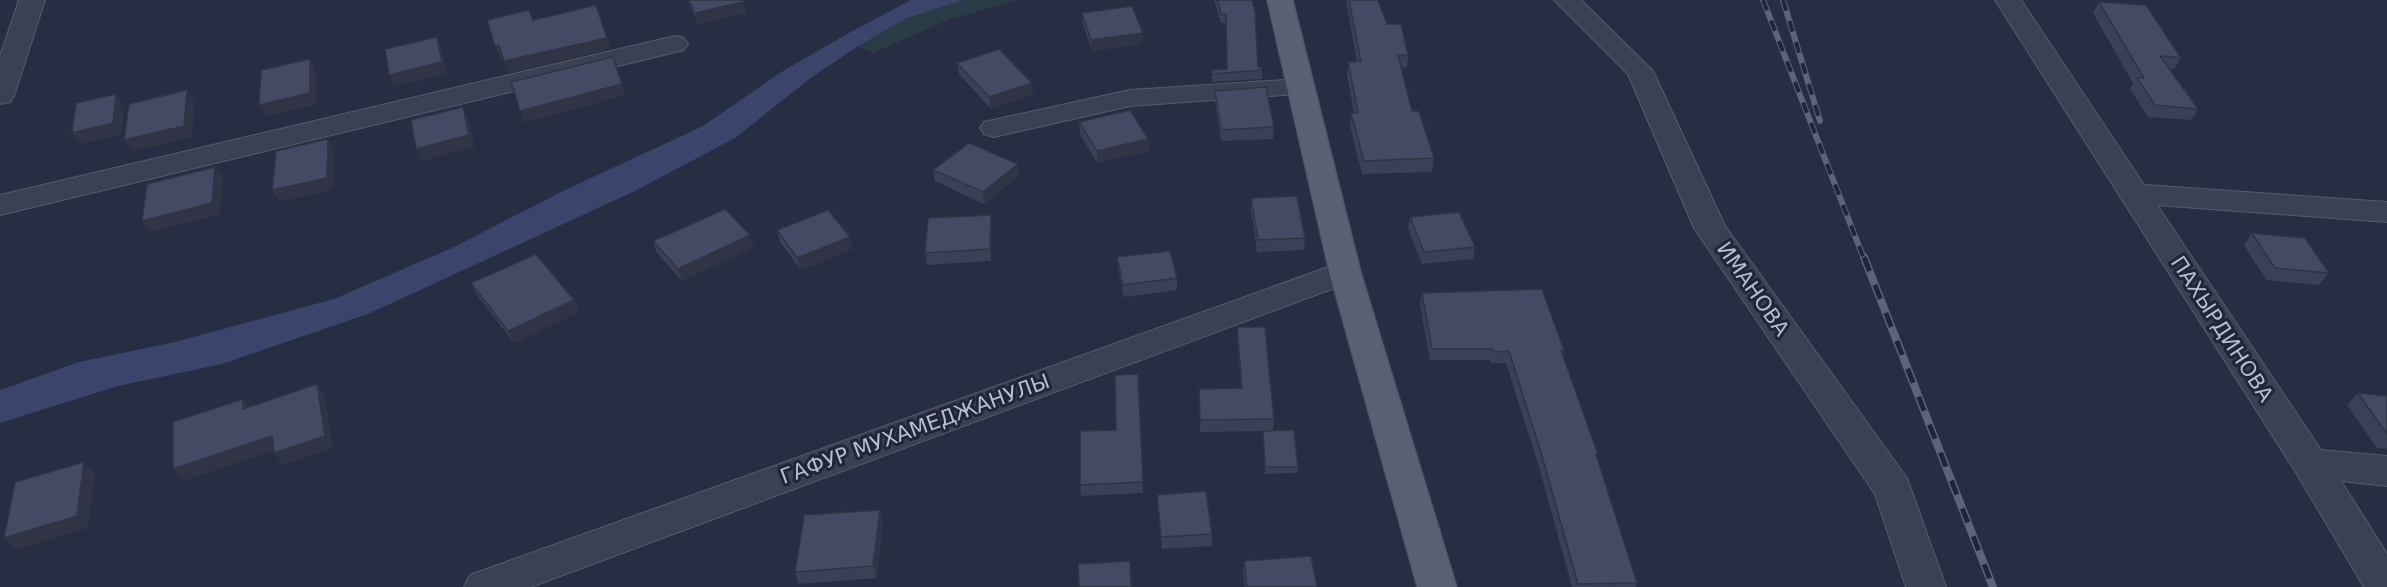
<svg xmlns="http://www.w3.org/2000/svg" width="2387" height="587" font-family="'DejaVu Sans',sans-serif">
  <rect width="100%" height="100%" fill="#272d43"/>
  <path fill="#293b44" d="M964,0H1018L948,20L873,53L857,47L905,19Z"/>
  <path fill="#3b446a" d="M911,0H964L905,19L857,47L812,77L735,138L635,191L368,314L222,364L118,386L0,423V390L79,362L175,342L334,299L454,247L565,190L703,126L783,71L845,35Z"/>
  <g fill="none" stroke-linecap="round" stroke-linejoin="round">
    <defs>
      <g id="minor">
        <path d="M19,0H45L14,96L10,102L0,104V56Z"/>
        <path d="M1554,0H1581L1653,71L1725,226L1907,478L1946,587H1906L1875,494L1694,228L1628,74Z"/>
        <path d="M1995,0H2021L2144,185L2387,202V222L2157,205L2321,450L2387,456V486L2341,481L2387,554V587H2364L2297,474Z"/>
        <path d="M675,36L684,38L688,44L684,50L0,215V195Z"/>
        <path d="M1301,79L1311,81L1315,87L1311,93L1130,106L994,137L984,134L980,128L984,122L1130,90Z"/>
        <path d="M1345,261L1356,264L1361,272L1356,280L531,587H464L470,575Z"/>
      </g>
      <path id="major" d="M1267,0H1293L1361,272L1457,587H1417L1329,272Z"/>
    </defs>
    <use href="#minor" stroke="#575b6d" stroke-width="2"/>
    <use href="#major" stroke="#45495c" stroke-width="2"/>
    <use href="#minor" fill="#3b4053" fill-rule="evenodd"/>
    <use href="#major" fill="#5a5f73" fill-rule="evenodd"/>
    <defs>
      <g id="rail-far1">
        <path d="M1763,0L1864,259"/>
        <path d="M1783,0L1820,121"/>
      </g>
      <path id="rail" d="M1864,257L1993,587"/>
    </defs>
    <use href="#rail-far1" stroke="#5d637a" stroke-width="6"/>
    <use href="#rail" stroke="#5d637a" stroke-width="8"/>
    <use href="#rail-far1" stroke="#202538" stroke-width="4" stroke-dasharray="11" stroke-linecap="butt"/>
    <use href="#rail" stroke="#202538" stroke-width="5" stroke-dasharray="15" stroke-linecap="butt"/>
  </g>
  <g fill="#3a4055">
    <path d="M688,0H743L747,13L698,24Z"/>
    <path d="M1214,0H1252L1258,67L1262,70V79L1212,82V70L1227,69L1226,23H1221Z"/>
    <path d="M1346,0H1378L1387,24L1408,55L1407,67H1401L1412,111L1434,158L1432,172L1362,174L1350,126L1351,113H1354L1347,75L1348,62L1357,61Z"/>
    <path d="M2099,2L2181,58L2174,69H2170L2198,109L2191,120L2148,117L2130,89L2133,83L2093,13Z"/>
    <path d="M1082,13L1143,33V44L1092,51L1083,24Z"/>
    <path d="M957,63L1032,83L1033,94L991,109L959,74Z"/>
    <path d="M1215,91L1274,127L1273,139L1221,141L1215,102Z"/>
    <path d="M1079,122L1148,139L1149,151L1097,163L1080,134Z"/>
    <path d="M1018,164L1019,176L984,204L935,181L933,170Z"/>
    <path d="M1251,198L1305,238L1304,250L1257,252L1251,210Z"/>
    <path d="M1410,217L1475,247L1473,259L1422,264L1408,228Z"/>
    <path d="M992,227L991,261L927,265L925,253Z"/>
    <path d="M777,230L850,237L852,249L801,270L780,242Z"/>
    <path d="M2252,233L2329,273L2319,285L2266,280L2244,245Z"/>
    <path d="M653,241L754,247L682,281L657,253Z"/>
    <path d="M1117,257L1177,278V290L1124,297L1118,269Z"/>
    <path d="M471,283L574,300L579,312L514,343L477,295Z"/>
    <path d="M1422,293L1564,350L1563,355L1598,454L1597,457L1637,583L1636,587H1572L1539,467L1506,363H1491L1490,360H1430L1420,305Z"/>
    <path d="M1237,327L1274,419L1273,431L1200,432L1199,389L1241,388L1237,339Z"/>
    <path d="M1138,374L1143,493L1081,496L1080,485L1116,430Z"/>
    <path d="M2358,393L2387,396V449L2377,448L2347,405Z"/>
    <path d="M1263,431L1298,467V473L1265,474Z"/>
    <path d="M1157,495L1212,534V546L1162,549Z"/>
    <path d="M883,522L877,578L799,584L795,572Z"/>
    <path d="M1244,561L1317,587H1245L1243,573Z"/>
  </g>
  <g fill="#303445">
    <path d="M744,2L747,13L698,24L695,13Z"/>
    <path d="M596,5L611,49L509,73L504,61Z"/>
    <path d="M1143,33V44L1092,51L1091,40Z"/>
    <path d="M437,37L442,49L447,74L395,86L389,75Z"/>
    <path d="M499,45L504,57L500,58L495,46Z"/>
    <path d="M613,57L626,95L525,123L520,111Z"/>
    <path d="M310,59L316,71L317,105L266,116L259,105Z"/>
    <path d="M1032,83L1033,94L991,109L989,97Z"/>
    <path d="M187,90L195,102L192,137L132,151L124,140Z"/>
    <path d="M116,94L124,105L121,135L80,144L72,133Z"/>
    <path d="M463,107L468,118L475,147L422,161L416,149Z"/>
    <path d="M328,139L335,151L333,190L279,202L272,190Z"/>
    <path d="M1148,139L1149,151L1097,163V151Z"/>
    <path d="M1018,164L1019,176L984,204L983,192Z"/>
    <path d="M215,167L223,179L220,215L150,232L142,221Z"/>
    <path d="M991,215L992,227L991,261L990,249Z"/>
    <path d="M750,235L754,247L682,281L678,269Z"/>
    <path d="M850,237L852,249L801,270L797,258Z"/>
    <path d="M574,300L579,312L514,343L508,331Z"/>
    <path d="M317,384L325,396L333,448L283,465L274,453Z"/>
    <path d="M243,399L252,411L243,409Z"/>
    <path d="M272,436L281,448L183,481L173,469Z"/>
    <path d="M84,462L95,474L88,528L16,550L4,538Z"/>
    <path d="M880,510L883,522L877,578L873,566Z"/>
  </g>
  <g fill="#444a63" stroke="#303445" stroke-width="1.5">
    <path d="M689,0H743L744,2L695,13Z"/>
    <path d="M1217,0H1252L1255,11L1258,67H1261L1262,70L1212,74V70L1227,69L1226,14H1221Z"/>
    <path d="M1349,0H1378L1387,24H1401L1408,55H1398L1412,111H1419L1434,158L1364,161L1351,113H1358L1348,62L1361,61Z"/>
    <path d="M2099,2L2146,5L2181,58L2160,56L2198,109L2155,105L2137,78H2144Z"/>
    <path d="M596,5L607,38L504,61L499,45L495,46L487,20L529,10L533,20Z"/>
    <path d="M1132,6L1143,33L1091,40L1082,13Z"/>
    <path d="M437,37L442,62L389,75L385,49Z"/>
    <path d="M999,49L1032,83L989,97L957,63Z"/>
    <path d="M613,57L622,84L520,111L511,82Z"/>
    <path d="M310,59V93L259,105L261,70Z"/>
    <path d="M1266,87L1274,127L1221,130L1215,91Z"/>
    <path d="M187,90L184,126L124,140L129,104Z"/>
    <path d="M116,94L113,123L72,133L76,103Z"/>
    <path d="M463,107L469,135L416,149L411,120Z"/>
    <path d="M1130,110L1148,139L1097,151L1079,122Z"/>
    <path d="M328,139L327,178L272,190L276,151Z"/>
    <path d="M969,143L1018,164L983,192L933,170Z"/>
    <path d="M215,167L212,203L142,221L147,184Z"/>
    <path d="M1297,196L1305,238L1258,240L1251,198Z"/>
    <path d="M725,209L750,235L678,269L653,241Z"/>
    <path d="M828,210L850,237L797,258L777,230Z"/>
    <path d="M1459,212L1475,247L1424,252L1410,217Z"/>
    <path d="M991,215L990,249L925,253L928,218Z"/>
    <path d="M2252,233L2305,238L2329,273L2275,268Z"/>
    <path d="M1170,251L1177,278L1123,285L1117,257Z"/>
    <path d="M536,254L574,300L508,331L471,283Z"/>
    <path d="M1542,289L1564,350H1561L1598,454H1596L1637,583L1578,584L1542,456L1509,351L1494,352L1493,349H1432L1422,293Z"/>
    <path d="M1237,327H1265L1274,419L1200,420L1199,389L1242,388Z"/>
    <path d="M1138,374L1143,482L1080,485V431L1116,430L1115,375Z"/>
    <path d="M317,384L325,436L274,453L272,436L173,469V422L243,399V409Z"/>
    <path d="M2358,393L2387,396V434Z"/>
    <path d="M1294,430L1298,467H1265L1263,431Z"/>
    <path d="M84,462L77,516L4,538L15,482Z"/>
    <path d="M1206,491L1212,534L1161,537L1157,495Z"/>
    <path d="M880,510L873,566L795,572L804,515Z"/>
    <path d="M1311,556L1317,587H1247L1244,561Z"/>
    <path d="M1130,561L1131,587H1079L1078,564Z"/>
  </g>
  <g text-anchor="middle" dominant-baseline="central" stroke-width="6" stroke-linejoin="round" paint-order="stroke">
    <g font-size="21" fill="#b9bccc" stroke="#202538">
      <text transform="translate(1753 289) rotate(55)">ИМАНОВА</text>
      <text transform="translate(2222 329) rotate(57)">ПАХЫРДИНОВА</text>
      <text transform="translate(915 429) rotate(-20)">ГАФУР МУХАМЕДЖАНУЛЫ</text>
    </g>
  </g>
</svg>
